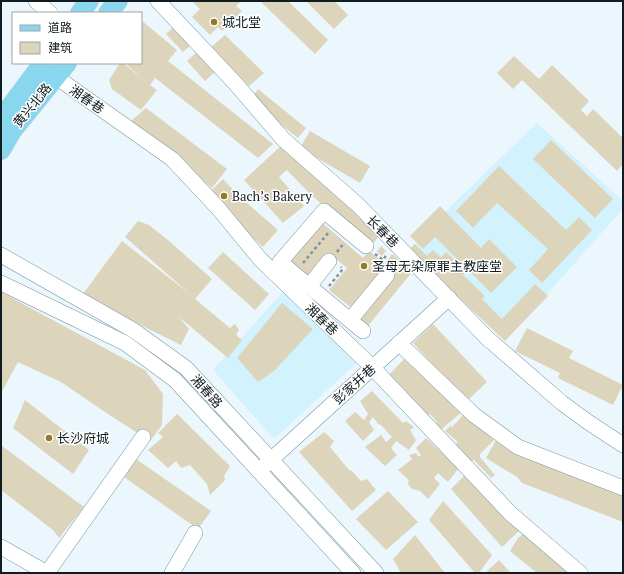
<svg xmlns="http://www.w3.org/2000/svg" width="624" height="574" font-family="'PT Serif','Noto Sans SC',serif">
  <rect width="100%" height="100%" fill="#ebf7fc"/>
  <g fill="#d2f2fd">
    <path d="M537,123L623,201V209L505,341L415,244L445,212Z"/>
    <path d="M288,286L362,358L274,439L213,370Z"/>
  </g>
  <g fill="#ddd5bb">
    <path d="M192,1H241L236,6L242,11L222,31L218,27L210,35L192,17L200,9Z"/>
    <path d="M260,1H288L328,40L315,54Z"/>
    <path d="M306,1H334L348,15L334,29Z"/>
    <path d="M141,20L177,50L168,61L273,144L258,158L155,78L150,85L157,90L141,110L112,89L109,80L120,63H123L144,80L125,63H141Z"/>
    <path d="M176,24L193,43L183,52L166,34Z"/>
    <path d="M225,35L264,73L249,86L210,48Z"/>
    <path d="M199,50L217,70L205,81L187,61Z"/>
    <path d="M514,56L539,79L552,65L589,101L581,110L587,116L593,109L623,138V164L617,171L522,80L513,89L497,73Z"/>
    <path d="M258,89L306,128L298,138L250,100Z"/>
    <path d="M146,108L227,169L212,188L130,122Z"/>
    <path d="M310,131L370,166L360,183L300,148Z"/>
    <path d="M551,140L613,199L595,218L533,159Z"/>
    <path d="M284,143L320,182L322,179L382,233L370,247L309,193L287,170L279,177L304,206L283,223L244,180Z"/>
    <path d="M499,166L566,230L579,217L592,230L542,283L529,270L548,249L497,203L473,228L456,211Z"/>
    <path d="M223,179L240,197L278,230L263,247L226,214L207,195Z"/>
    <path d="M440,206L481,248L489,239L517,267L491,293L435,237L423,249L410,236Z"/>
    <path d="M319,220L363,258L369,251L385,264L378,271L383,275L354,310L329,290L347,268L330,254L306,282L283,263Z"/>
    <path d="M138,221L149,225L169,241L212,279L195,299L230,328L235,324L239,330L236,335L242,340L228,358L179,317L189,329L181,345L124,317L83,294L122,241L190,294L125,237Z"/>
    <path d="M415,244L427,256L433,250L441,257L446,252L466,271L463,275L485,296L482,299L502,319L535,284L548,296L505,341L408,250Z"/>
    <path d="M381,246L386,251L382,256L377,252Z"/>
    <path d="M223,252L269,294L255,310L208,268Z"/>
    <path d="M392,254L413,271L367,327L357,319L395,272L385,264Z"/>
    <path d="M1,292L145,370L163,394L162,425L150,441L108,414L61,382L18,362L1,393Z"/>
    <path d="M282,303L313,329L274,371L258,382L237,358Z"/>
    <path d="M433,324L487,382L467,401L413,343Z"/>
    <path d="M527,328L573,351L569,358L623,385L613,405L558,378L560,373L515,351Z"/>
    <path d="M408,355L464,410L442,429L435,426L437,422L430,414L424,419L387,377Z"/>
    <path d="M372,391L403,423L406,421L414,427L410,430L416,440L409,450L396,441L391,448L397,455L385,466L365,447L381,435L386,442L392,437L381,425L378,424L373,417L369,422L374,430L363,441L345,421L355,412L364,420L368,414L360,401Z"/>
    <path d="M25,400L89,450L73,474L13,428Z"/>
    <path d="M465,413L494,440L480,454V457L495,475L491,478L474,460L471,461L455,444L458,442L445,431L451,425V428Z"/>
    <path d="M177,414L230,466L224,476L225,480L210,495L207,484L190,465L181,468L176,461L168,468L148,450L163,437L158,433Z"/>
    <path d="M324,432L334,441L330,447L349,470L352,471L361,481L367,479L376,490L352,511L299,452Z"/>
    <path d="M426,438L459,468L448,482L438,473L434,478L440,484L428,499L420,491L412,489L408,484L409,480L398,470L412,459L409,455L416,453L419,457L421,455L416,448Z"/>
    <path d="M497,438L623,489V522L522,483L517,477L486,458Z"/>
    <path d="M2,446L84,507L59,538L53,530L1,490Z"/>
    <path d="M136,459L211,511L198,529L124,477Z"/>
    <path d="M466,474L519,531L502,547L451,489Z"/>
    <path d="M388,491L418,522L386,550L356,519Z"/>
    <path d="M443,501L492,555L479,573H475L429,520Z"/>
    <path d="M527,531L573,573H537L510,551L518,538Z"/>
    <path d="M415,535L445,573H401L393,559Z"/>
    <path d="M499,560L511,573H485Z"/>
  </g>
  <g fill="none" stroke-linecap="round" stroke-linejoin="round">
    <defs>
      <g id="minor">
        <path d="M36,1L50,13"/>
        <path d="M158,1L235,83L283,139L358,205L487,338L562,403L588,422L623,445"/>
        <path d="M56,77L172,159L218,208L260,259L372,367L511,514L580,573"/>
        <path d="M1,255L133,330L186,368L376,573"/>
        <path d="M1,283L125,343L175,380L353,573"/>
        <path d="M309,286L329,261"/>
        <path d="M350,320L387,275"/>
        <path d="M363,331L280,262L324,211L366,246"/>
        <path d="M399,343L474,415L518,447L623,488"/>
        <path d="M263,467L449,298"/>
        <path d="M1,547L47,573"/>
        <path d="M47,573L143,437"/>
        <path d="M172,573L195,533"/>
      </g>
      <g id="major">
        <path d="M80,13L89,1"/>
        <path d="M108,13L118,1"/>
        <path d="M1,119L43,63"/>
        <path d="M1,150L12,131L67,63"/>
      </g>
    </defs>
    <use href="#minor" stroke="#7b98a3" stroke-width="16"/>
    <use href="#major" stroke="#cfd2d2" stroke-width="20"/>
    <g stroke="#859195" stroke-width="2.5" stroke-dasharray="3 3" stroke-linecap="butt">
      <path d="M337,252L344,243"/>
      <path d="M375,254L383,260L387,254"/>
      <path d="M303,263L329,232"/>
      <path d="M329,286L343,269L341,267"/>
    </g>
    <use href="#minor" stroke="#fff" stroke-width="15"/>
    <use href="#major" stroke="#88d7ee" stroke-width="19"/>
  </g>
  <g fill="#927b22" stroke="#fff" stroke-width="1.5">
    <circle cx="214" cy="22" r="4"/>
    <circle cx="224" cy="196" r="4"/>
    <circle cx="364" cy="266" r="4"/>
    <circle cx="49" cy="438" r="4"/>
  </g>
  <g text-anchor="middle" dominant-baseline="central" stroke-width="3" stroke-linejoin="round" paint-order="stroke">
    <g font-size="13" fill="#101c20" stroke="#fff" text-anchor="start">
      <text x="222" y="22">城北堂</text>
      <text x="232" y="196">Bach’s Bakery</text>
      <text x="372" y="266">圣母无染原罪主教座堂</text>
      <text x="57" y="438">长沙府城</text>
    </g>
    <g font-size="13" fill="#101c20" stroke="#fff">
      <text transform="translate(87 99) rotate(35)">湘春巷</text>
      <text transform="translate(32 105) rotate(-51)">黄兴北路</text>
      <text transform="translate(383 231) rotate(45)">长春巷</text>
      <text transform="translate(322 319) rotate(44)">湘春巷</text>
      <text transform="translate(354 384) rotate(-42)">彭家并巷</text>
      <text transform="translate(207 391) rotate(48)">湘春路</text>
    </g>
  </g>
  <rect width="624" height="574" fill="none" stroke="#101c20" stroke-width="4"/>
  <rect x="12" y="12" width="130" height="52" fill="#ffffff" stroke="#9fa4a6"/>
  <rect x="20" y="25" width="20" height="6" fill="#88d7ee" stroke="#9fa4a6"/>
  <text x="48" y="32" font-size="12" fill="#101c20">道路</text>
  <rect x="20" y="42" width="20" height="12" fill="#ddd5bb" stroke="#9fa4a6"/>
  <text x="48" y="52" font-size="12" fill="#101c20">建筑</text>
</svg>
